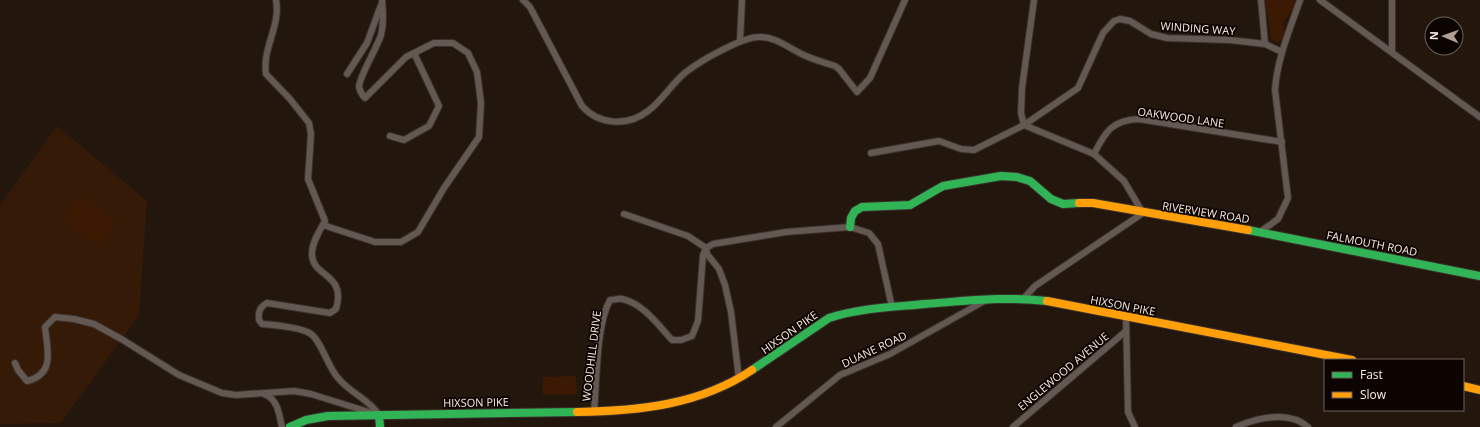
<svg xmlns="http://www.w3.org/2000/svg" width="1480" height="427" font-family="'Open Sans',sans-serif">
  <rect width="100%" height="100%" fill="#23160d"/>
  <path fill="#351a08" d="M57,126L147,201L139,315L61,423L2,424H0V205Z"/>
  <g fill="#3b1902">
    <path d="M1265,0H1295L1293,10L1283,22L1285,32L1282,40L1276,43L1271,38Z"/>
    <path d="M82,196L117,223L99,246L64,219Z"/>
    <path d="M576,376L577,394L543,395V377Z"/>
  </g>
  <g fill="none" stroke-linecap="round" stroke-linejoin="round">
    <defs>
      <g id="street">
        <path d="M276,0C281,26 262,48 266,74L290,99L309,123L311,134L308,179L325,221C320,230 312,242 312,253C311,278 347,272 336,309L330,313L267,303C260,307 258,311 259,320L262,324C275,325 301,327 311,334C321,341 328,367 338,378C350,393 369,399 379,415"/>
        <path d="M523,0L530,7L582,106C599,125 627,127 648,111C662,101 672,83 686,72C700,61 742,37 759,37C776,36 791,50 806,56C815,60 825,63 835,66L839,69L857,92L870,78L905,0"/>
        <path d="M1261,0L1265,44"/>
        <path d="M1320,0L1480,117"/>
        <path d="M740,41L742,0"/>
        <path d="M1392,52V0"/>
        <path d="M347,74L367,43L381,5"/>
        <path d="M1024,125L1094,154L1124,181L1143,213L1035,286L1024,298"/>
        <path d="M1024,125L1021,113L1022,88L1034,0"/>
        <path d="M390,136L404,140L429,126L439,106L414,53"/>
        <path d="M871,153L939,141L961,149L974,150L1024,125L1078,88L1103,33L1114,21L1120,19L1130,21L1151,34L1167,38L1230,40L1265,44L1282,52"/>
        <path d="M1094,154C1105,132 1112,120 1139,119L1282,142"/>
        <path d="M624,214L688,236L706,248L707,254L719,269L725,285L731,312L739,379"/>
        <path d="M323,225L375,242H401L418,232L444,188L479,137L481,103L477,72L468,53L453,43H434L406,57L365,98C362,95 360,91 359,87C359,77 377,48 381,35C384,23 383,12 382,0"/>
        <path d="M1260,232L1278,219L1288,198L1275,90C1277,59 1290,29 1300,0"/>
        <path d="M1126,317L1128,412L1135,427"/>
        <path d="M15,363L18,370L27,381C56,374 47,349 45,327L55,317L74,319L94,324L123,340L179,375L222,393L236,395L294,391L311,394L372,413"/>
        <path d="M264,394C278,399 279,414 282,427"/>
        <path d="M594,411C597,381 596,325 610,300C614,300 619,298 622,299C643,303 659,326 672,340H681L692,336L698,321L703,255L706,248L713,244L786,232L850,227L869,233L878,244L892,307"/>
        <path d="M776,427L840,375L890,354L986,300"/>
        <path d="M1013,427L1126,331"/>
        <path d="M1236,427C1256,418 1289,410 1308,427"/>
      </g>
      <g id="fast">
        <path d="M850,227L851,218L855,211L862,207L910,205L943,186L1001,176L1017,177L1030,181L1051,199L1063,204L1079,203"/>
        <path d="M1248,230L1480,276"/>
        <path d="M752,370L829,318C859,308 894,307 925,304C966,301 1007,296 1047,301"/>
        <path d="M379,415L380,427"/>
        <path d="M290,427L306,420L328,416L577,412"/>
      </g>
      <g id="slow">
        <path d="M1079,203H1093L1248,230"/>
        <path d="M1047,301L1352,360"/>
        <path d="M1463,386L1480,390"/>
        <path d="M577,412C638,411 700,405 752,370"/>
      </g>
    </defs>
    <use href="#street" stroke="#3b312c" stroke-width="8"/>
    <use href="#fast" stroke="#3b312c" stroke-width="10"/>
    <use href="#slow" stroke="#3b312c" stroke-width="10"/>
    <use href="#street" stroke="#635852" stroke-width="6"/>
    <use href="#fast" stroke="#30b455" stroke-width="8"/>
    <use href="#slow" stroke="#ff9f0a" stroke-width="8"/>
  </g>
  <g text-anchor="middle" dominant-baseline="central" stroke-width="3.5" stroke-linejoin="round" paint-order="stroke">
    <g font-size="11" fill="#fcebe1" stroke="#0c0401">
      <text transform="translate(1198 28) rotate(4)">WINDING WAY</text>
      <text transform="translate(1181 117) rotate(8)">OAKWOOD LANE</text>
      <text transform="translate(1206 212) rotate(9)">RIVERVIEW ROAD</text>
      <text transform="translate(1372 243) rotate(11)">FALMOUTH ROAD</text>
      <text transform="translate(1123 305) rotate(11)">HIXSON PIKE</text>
      <text transform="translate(789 332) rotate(-35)">HIXSON PIKE</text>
      <text transform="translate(874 349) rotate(-25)">DUANE ROAD</text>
      <text transform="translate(591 356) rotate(-83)">WOODHILL DRIVE</text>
      <text transform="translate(1063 371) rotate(-40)">ENGLEWOOD AVENUE</text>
      <text transform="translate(476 402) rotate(-1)">HIXSON PIKE</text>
    </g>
  </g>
  <rect x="1324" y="359" width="140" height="52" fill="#0c0401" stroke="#6c605b"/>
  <rect x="1332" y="372" width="20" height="6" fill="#30b455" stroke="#6c605b"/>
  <text x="1360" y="379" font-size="12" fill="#fcebe1">Fast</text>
  <rect x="1332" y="392" width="20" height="6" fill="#ff9f0a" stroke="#6c605b"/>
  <text x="1360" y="399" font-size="12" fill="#fcebe1">Slow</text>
  <g transform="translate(1444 36) rotate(272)"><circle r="19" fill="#0c0401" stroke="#6c605b"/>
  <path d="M0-3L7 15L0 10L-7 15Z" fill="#b0a097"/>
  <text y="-6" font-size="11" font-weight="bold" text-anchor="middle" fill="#fcebe1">N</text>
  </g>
</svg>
